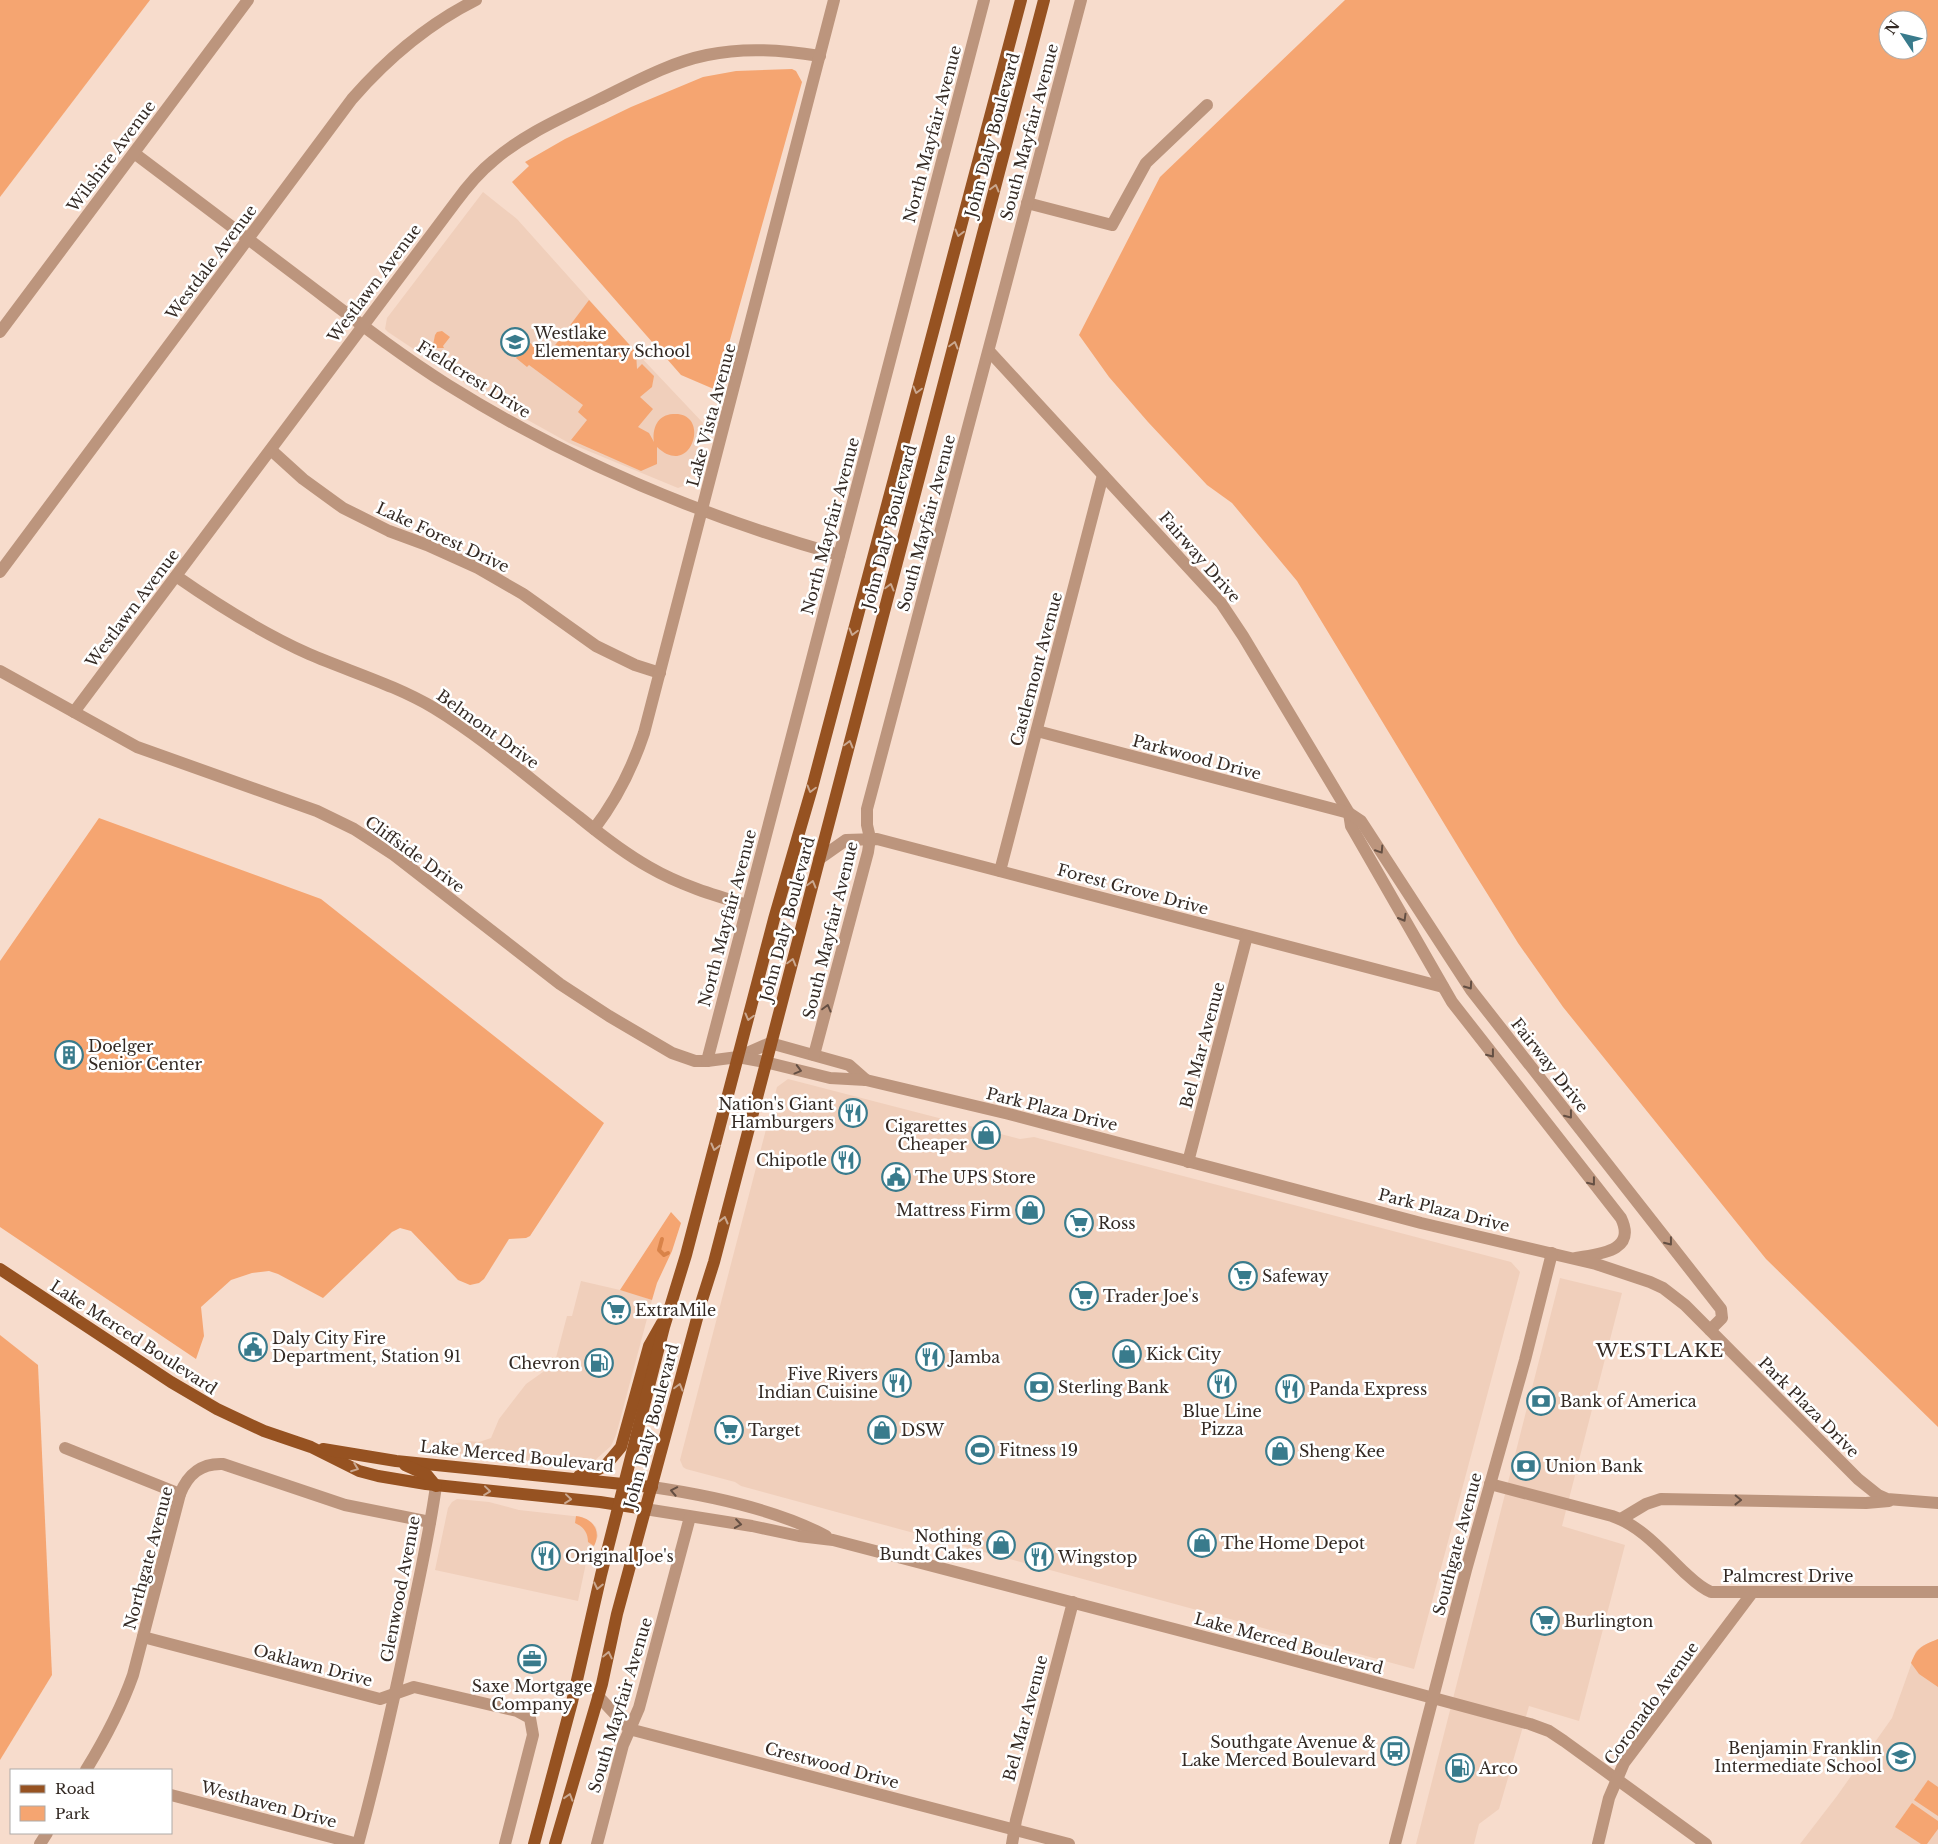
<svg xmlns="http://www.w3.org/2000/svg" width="1938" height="1844" font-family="'Libre Baskerville',serif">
  <rect width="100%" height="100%" fill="#f7dccc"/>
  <g fill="#f0cfbb">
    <path d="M483,192L517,219L636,352L704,424L689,481L686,485L678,488L569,443L481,394L388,332L385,329L387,318Z"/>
    <path d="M788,1079L1020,1139L1034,1137L1511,1262L1520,1272L1414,1669L741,1486L735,1482L686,1469L683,1467L680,1460L777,1087Z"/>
    <path d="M1560,1278L1622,1293L1562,1526L1625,1545L1579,1721L1529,1706L1499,1809L1479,1824L1474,1844H1416Z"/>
    <path d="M581,1281L633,1293L652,1300L616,1435L611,1446L594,1461L576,1465L430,1452L451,1444L468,1441L479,1442L491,1438L499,1419L526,1384L550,1367L553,1369L567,1316H572Z"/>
    <path d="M457,1499L489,1502L519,1510L582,1517L591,1522L596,1527L598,1536L586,1563L578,1601L435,1570L448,1508L452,1502Z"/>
    <path d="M1938,1639V1844H1800L1837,1796L1892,1718L1916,1651L1924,1645Z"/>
  </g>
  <g fill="#f5a571" fill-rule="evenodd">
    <path d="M0,0H150L0,197Z"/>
    <path d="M1345,0H1938V1427L1766,1259L1563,1007L1518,943L1465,858L1297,581L1232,503L1207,485L1148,422L1109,377L1079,335L1160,177ZM1888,20H1918V50H1888Z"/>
    <path d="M792,69L796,71L802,82L716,390L681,375L512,182L529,166L525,162L565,139L631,107L703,77L736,71Z"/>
    <path d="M589,300L636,352L637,369L642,364L654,376L652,387L640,397L653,409L638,427L649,433L654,442C652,429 657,415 673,414C712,411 692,480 657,447V464L641,471L571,440L587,420L578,412L583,405L529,365L527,367L516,358L528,341L541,353H547L556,344Z"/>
    <path d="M442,331L450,337L443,346L444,348H437L433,345L435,335L437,332Z"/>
    <path d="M99,818L321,899L604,1123L530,1236L526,1238L509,1239L484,1279L479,1283L470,1285L458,1280L411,1231L400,1228L392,1232L323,1298L278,1274L269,1271L252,1273L231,1280L201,1307L204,1336L196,1359L0,1227V961Z"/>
    <path d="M671,1212L681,1223L672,1251L657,1283L652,1300L620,1290Z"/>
    <path d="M0,1335L38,1365L52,1675L0,1760Z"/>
    <path d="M576,1516C592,1518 602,1530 594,1546L588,1542C588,1533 584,1527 575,1523Z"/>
    <path d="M1938,1639V1687L1919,1674L1911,1663C1918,1646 1922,1646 1938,1639Z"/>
    <path d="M1928,1780L1938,1787V1816L1914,1800Z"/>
    <path d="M1912,1803L1938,1821V1829L1927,1844H1921L1895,1827Z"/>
  </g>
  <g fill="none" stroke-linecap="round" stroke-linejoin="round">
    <path stroke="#d98349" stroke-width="4" d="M662,1239L659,1250L664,1255L668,1253"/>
    <g stroke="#bc957d" stroke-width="12">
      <path d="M134,153C190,195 246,237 301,279C350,316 397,353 448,385C571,462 700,516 839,555"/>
      <path d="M1027,203L1112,225L1146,163L1207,105"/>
      <path d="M0,332L248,0"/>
      <path d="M989,351L1221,603L1243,636L1349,813L1351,826L1452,1002L1621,1218C1637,1252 1598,1254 1576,1258"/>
      <path d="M271,450L303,479L343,508L389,531L427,545L478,568L523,594L596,646L635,665L660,673"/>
      <path d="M0,572L352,99C387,59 428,24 476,0"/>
      <path d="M176,576C219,606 262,633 309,654C351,672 395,685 434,708C485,739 531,780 579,817C601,835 624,853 649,867C680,885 713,895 747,905"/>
      <path d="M0,671L137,747L317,811L354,829L394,855L560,984L609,1016L672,1053L695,1061H707L738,1057L770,1043L849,1065L866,1080"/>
      <path d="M74,712L455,203C466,188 478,173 493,161C524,134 562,118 598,100C633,83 668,63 707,55C745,47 782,50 820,56"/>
      <path d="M1037,731L1349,813L1361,821L1471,990L1721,1309L1722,1318L1710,1330"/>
      <path d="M594,829C617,799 632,769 644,733L834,0"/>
      <path d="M819,859L846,840L877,839L1443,987"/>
      <path d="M1000,871L1103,475"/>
      <path d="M814,1055L868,852L870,838L867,825V809L1081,0"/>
      <path d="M738,1057L765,1062L830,1078L866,1080L1009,1114L1421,1223L1596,1264L1650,1282L1663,1288L1685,1305L1858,1479L1878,1495L1887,1499L1938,1503"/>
      <path d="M707,1061L984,0"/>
      <path d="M1188,1162L1247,936"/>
      <path d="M65,1448L180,1494"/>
      <path d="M1490,1484L1612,1516C1641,1526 1661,1550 1683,1571C1692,1579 1699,1587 1711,1592H1938"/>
      <path d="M652,1487C706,1495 778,1510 826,1536"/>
      <path d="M645,1509L752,1526L799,1536L833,1540L1266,1653L1530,1724L1549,1731L1564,1741L1706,1844"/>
      <path d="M1621,1519L1646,1504L1661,1499L1866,1503L1889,1501"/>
      <path d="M143,1637L380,1699L414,1687L517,1711L530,1718L533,1735L505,1844"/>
      <path d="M598,1696L629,1729L1069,1844"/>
      <path d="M86,1770C105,1739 121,1709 133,1675L180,1494C188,1474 201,1463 223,1464L345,1505L430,1522"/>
      <path d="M171,1795L358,1844"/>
      <path d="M40,1844L47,1833"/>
      <path d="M358,1844C379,1767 396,1691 412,1613C421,1571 430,1529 436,1486"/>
      <path d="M597,1844L623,1745L639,1708L690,1517"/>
      <path d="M1012,1844L1016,1820L1073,1602"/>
      <path d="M1395,1844L1466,1570L1525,1360L1552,1253"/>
      <path d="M1598,1844L1609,1798L1624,1763L1752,1593"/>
    </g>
    <g stroke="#965221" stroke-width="12">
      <path d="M0,1269L171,1382L217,1409L264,1431L311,1447L359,1471L378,1476L426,1484L600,1502L645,1509"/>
      <path d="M323,1449L396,1461L652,1487"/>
      <path d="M405,1465L427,1475L436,1486"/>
      <path d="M579,1476L593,1472L605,1466L621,1447L649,1346L662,1323"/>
      <path d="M534,1844L572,1702L601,1575L664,1327L686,1255L774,919L812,788L1021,0"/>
      <path d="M555,1844L602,1684L617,1614L702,1300L714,1262L1044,0"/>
    </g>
  </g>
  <defs><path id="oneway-chevron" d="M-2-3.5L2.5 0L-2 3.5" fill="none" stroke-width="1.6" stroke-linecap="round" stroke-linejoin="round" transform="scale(1.25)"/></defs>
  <g stroke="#caa890">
    <use href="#oneway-chevron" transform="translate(995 188) rotate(-75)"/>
    <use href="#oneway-chevron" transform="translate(959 233) rotate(105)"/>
    <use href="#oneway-chevron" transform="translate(954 345) rotate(-75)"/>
    <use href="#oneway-chevron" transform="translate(917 390) rotate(105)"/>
    <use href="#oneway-chevron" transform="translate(890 587) rotate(-75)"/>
    <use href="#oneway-chevron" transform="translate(853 632) rotate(105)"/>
    <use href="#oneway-chevron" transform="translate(849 744) rotate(-75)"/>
    <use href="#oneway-chevron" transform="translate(811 789) rotate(105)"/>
    <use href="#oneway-chevron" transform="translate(812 884) rotate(-75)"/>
    <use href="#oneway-chevron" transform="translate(792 962) rotate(-75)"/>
    <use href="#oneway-chevron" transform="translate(749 1017) rotate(105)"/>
    <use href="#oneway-chevron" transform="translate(715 1147) rotate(104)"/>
    <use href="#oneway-chevron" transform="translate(724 1220) rotate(-76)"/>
    <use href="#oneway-chevron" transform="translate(679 1387) rotate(-75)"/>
    <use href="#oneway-chevron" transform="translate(355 1468) rotate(21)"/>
    <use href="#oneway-chevron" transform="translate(487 1491) rotate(6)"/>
    <use href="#oneway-chevron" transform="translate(568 1499) rotate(6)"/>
    <use href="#oneway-chevron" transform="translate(598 1586) rotate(103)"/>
    <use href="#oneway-chevron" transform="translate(608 1655) rotate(-78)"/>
    <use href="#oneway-chevron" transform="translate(569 1797) rotate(-73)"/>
  </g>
  <g stroke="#644f43">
    <use href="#oneway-chevron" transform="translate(1380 850) rotate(57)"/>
    <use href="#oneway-chevron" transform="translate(1403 918) rotate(60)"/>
    <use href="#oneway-chevron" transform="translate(1469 986) rotate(55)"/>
    <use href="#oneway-chevron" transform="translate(827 1008) rotate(-75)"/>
    <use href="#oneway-chevron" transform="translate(1491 1054) rotate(52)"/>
    <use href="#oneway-chevron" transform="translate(798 1070) rotate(15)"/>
    <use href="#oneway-chevron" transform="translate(1569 1115) rotate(52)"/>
    <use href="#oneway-chevron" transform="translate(1592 1182) rotate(52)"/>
    <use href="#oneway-chevron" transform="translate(1669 1242) rotate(52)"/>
    <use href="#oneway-chevron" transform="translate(674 1491) rotate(-169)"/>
    <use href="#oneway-chevron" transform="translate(1738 1500) rotate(1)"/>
    <use href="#oneway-chevron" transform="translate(738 1524) rotate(8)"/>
  </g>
  <defs>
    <symbol id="school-ring" viewBox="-11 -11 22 22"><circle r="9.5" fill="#fff" stroke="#397b8c" stroke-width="1.5"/><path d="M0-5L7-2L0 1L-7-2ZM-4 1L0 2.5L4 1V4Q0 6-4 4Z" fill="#397b8c"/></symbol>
    <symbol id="building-ring" viewBox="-11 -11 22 22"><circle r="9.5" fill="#fff" stroke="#397b8c" stroke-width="1.5"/><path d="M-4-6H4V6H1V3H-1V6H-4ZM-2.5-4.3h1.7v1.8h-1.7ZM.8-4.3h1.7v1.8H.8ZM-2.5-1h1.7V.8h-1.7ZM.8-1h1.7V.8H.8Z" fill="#397b8c"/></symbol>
    <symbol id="restaurant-ring" viewBox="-11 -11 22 22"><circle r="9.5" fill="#fff" stroke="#397b8c" stroke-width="1.5"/><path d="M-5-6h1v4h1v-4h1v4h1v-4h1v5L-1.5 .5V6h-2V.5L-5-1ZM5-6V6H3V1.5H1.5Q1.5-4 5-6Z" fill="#397b8c"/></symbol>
    <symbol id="shop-ring" viewBox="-11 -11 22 22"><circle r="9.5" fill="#fff" stroke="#397b8c" stroke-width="1.5"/><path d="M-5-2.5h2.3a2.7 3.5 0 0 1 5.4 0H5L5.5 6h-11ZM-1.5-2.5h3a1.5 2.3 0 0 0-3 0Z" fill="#397b8c"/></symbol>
    <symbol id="civic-ring" viewBox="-11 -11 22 22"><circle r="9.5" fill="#fff" stroke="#397b8c" stroke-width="1.5"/><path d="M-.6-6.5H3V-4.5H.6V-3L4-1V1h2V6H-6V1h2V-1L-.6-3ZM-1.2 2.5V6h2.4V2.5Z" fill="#397b8c"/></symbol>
    <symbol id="supermarket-ring" viewBox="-11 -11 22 22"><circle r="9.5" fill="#fff" stroke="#397b8c" stroke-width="1.5"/><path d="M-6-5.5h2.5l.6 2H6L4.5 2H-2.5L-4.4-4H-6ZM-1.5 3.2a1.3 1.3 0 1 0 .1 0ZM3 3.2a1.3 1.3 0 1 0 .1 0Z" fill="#397b8c"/></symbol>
    <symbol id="fuel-ring" viewBox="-11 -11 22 22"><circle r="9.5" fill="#fff" stroke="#397b8c" stroke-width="1.5"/><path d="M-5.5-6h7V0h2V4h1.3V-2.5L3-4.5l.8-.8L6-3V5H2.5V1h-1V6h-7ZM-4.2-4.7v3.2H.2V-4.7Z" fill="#397b8c"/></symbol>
    <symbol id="bank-ring" viewBox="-11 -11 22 22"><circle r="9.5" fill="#fff" stroke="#397b8c" stroke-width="1.5"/><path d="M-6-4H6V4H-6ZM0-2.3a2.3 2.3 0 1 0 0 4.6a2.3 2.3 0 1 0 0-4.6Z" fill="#397b8c"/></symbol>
    <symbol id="stadium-ring" viewBox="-11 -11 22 22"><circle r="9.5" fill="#fff" stroke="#397b8c" stroke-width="1.5"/><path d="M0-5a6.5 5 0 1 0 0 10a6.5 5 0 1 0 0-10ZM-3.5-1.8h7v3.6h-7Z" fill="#397b8c"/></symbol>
    <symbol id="office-ring" viewBox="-11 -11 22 22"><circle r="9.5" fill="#fff" stroke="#397b8c" stroke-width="1.5"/><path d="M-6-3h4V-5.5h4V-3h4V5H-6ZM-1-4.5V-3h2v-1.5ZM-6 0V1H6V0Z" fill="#397b8c"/></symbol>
    <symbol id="bus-ring" viewBox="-11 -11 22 22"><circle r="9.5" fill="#fff" stroke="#397b8c" stroke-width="1.5"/><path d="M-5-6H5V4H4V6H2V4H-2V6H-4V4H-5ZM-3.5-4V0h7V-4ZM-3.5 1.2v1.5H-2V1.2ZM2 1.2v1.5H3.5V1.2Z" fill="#397b8c"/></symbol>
  </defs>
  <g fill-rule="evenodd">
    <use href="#school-ring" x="499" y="326" width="32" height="32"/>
    <use href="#building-ring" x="53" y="1039" width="32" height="32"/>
    <use href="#restaurant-ring" x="837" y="1097" width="32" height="32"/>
    <use href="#shop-ring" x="970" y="1119" width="32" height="32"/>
    <use href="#restaurant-ring" x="830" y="1144" width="32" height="32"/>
    <use href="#civic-ring" x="880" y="1161" width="32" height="32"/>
    <use href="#shop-ring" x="1014" y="1194" width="32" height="32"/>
    <use href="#supermarket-ring" x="1063" y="1207" width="32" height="32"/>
    <use href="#supermarket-ring" x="1227" y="1260" width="32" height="32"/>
    <use href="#supermarket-ring" x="1068" y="1280" width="32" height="32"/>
    <use href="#supermarket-ring" x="600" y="1294" width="32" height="32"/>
    <use href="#civic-ring" x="237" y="1331" width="32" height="32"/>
    <use href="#shop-ring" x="1111" y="1338" width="32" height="32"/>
    <use href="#restaurant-ring" x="914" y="1341" width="32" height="32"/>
    <use href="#fuel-ring" x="583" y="1347" width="32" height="32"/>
    <use href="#restaurant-ring" x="881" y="1367" width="32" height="32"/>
    <use href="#restaurant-ring" x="1206" y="1368" width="32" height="32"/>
    <use href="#bank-ring" x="1023" y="1371" width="32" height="32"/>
    <use href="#restaurant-ring" x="1274" y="1373" width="32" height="32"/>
    <use href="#bank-ring" x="1525" y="1385" width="32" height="32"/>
    <use href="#supermarket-ring" x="713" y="1414" width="32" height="32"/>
    <use href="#shop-ring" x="866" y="1414" width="32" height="32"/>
    <use href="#stadium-ring" x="964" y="1434" width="32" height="32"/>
    <use href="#shop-ring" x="1264" y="1435" width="32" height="32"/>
    <use href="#bank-ring" x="1510" y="1450" width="32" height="32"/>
    <use href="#shop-ring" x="1186" y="1527" width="32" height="32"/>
    <use href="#shop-ring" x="985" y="1529" width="32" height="32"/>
    <use href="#restaurant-ring" x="530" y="1540" width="32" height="32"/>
    <use href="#restaurant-ring" x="1023" y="1541" width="32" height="32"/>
    <use href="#supermarket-ring" x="1529" y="1605" width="32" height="32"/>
    <use href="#office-ring" x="516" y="1643" width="32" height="32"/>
    <use href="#bus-ring" x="1379" y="1735" width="32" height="32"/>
    <use href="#school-ring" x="1885" y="1741" width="32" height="32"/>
    <use href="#fuel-ring" x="1444" y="1752" width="32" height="32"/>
  </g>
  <g text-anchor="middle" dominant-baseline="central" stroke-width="5" stroke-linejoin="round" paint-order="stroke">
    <g font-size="16" fill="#342a24" stroke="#fff">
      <text transform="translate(1029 132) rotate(-75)">South Mayfair Avenue</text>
      <text transform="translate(932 134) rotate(-75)">North Mayfair Avenue</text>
      <text transform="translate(992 135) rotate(-75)">John Daly Boulevard</text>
      <text transform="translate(111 156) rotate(-53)">Wilshire Avenue</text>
      <text transform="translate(211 262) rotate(-53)">Westdale Avenue</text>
      <text transform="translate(374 283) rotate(-53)">Westlawn Avenue</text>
      <text transform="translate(474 379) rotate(32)">Fieldcrest Drive</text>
      <text transform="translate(711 415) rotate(-75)">Lake Vista Avenue</text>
      <text transform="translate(926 523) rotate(-75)">South Mayfair Avenue</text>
      <text transform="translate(830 526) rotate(-75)">North Mayfair Avenue</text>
      <text transform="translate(889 527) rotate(-75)">John Daly Boulevard</text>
      <text transform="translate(443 537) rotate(25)">Lake Forest Drive</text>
      <text transform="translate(1200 557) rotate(49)">Fairway Drive</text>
      <text transform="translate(132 608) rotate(-53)">Westlawn Avenue</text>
      <text transform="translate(1036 669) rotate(-75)">Castlemont Avenue</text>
      <text transform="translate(488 729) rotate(36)">Belmont Drive</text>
      <text transform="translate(1197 757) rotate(15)">Parkwood Drive</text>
      <text transform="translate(415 854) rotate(36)">Cliffside Drive</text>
      <text transform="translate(1133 889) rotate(15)">Forest Grove Drive</text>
      <text transform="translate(727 918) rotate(-75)">North Mayfair Avenue</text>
      <text transform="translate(787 919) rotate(-75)">John Daly Boulevard</text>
      <text transform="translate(830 930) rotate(-76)">South Mayfair Avenue</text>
      <text transform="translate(1202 1045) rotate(-75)">Bel Mar Avenue</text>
      <text transform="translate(1550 1065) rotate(52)">Fairway Drive</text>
      <text transform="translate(1052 1109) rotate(14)">Park Plaza Drive</text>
      <text transform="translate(1444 1210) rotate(14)">Park Plaza Drive</text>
      <text transform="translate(134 1337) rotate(33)">Lake Merced Boulevard</text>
      <text transform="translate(1809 1407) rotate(45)">Park Plaza Drive</text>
      <text transform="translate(651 1426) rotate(-75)">John Daly Boulevard</text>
      <text transform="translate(517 1456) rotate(6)">Lake Merced Boulevard</text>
      <text transform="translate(1457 1544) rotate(-75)">Southgate Avenue</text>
      <text transform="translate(148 1558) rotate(-75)">Northgate Avenue</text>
      <text x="1788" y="1576">Palmcrest Drive</text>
      <text transform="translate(400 1589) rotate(-79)">Glenwood Avenue</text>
      <text transform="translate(1289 1643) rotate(15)">Lake Merced Boulevard</text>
      <text transform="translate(313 1665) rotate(15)">Oaklawn Drive</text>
      <text transform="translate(1651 1703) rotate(-54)">Coronado Avenue</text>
      <text transform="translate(620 1705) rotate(-73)">South Mayfair Avenue</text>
      <text transform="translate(1025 1718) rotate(-75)">Bel Mar Avenue</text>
      <text transform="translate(832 1765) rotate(15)">Crestwood Drive</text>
      <text transform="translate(269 1804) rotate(15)">Westhaven Drive</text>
    </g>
    <g font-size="16" fill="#342a24" stroke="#fff" text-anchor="start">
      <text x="534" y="333">Westlake<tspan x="534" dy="18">Elementary School</tspan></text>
      <text x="88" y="1046">Doelger<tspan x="88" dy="18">Senior Center</tspan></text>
      <text x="834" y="1104" text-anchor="end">Nation's Giant<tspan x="834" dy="18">Hamburgers</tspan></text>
      <text x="967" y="1126" text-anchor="end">Cigarettes<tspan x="967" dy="18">Cheaper</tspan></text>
      <text x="827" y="1160" text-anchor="end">Chipotle</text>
      <text x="915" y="1177">The UPS Store</text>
      <text x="1011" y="1210" text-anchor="end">Mattress Firm</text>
      <text x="1098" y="1223">Ross</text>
      <text x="1262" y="1276">Safeway</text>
      <text x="1103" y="1296">Trader Joe's</text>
      <text x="635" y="1310">ExtraMile</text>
      <text x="272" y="1338">Daly City Fire<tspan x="272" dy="18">Department, Station 91</tspan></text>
      <text x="1146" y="1354">Kick City</text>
      <text x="949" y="1357">Jamba</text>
      <text x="580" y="1363" text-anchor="end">Chevron</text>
      <text x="878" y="1374" text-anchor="end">Five Rivers<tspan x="878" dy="18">Indian Cuisine</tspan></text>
      <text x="1058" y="1387">Sterling Bank</text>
      <text x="1309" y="1389">Panda Express</text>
      <text x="1560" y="1401">Bank of America</text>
      <text x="1222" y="1411" text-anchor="middle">Blue Line<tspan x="1222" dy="18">Pizza</tspan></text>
      <text x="748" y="1430">Target</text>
      <text x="901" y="1430">DSW</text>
      <text x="999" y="1450">Fitness 19</text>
      <text x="1299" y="1451">Sheng Kee</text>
      <text x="1545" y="1466">Union Bank</text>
      <text x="982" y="1536" text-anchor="end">Nothing<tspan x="982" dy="18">Bundt Cakes</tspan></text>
      <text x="1221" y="1543">The Home Depot</text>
      <text x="565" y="1556">Original Joe's</text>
      <text x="1058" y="1557">Wingstop</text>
      <text x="1564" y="1621">Burlington</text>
      <text x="532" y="1686" text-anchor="middle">Saxe Mortgage<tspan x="532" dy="18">Company</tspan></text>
      <text x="1376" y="1742" text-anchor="end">Southgate Avenue &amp;<tspan x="1376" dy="18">Lake Merced Boulevard</tspan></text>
      <text x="1882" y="1748" text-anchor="end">Benjamin Franklin<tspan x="1882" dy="18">Intermediate School</tspan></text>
      <text x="1479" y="1768">Arco</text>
    </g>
    <g font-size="19" letter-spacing="1" fill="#342a24" stroke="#fff">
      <text x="1660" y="1350">WESTLAKE</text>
    </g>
  </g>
  <rect x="10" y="1769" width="162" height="65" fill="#ffffff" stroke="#aeaaa7"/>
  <rect x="20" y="1785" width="25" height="8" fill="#965221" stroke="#aeaaa7"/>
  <text x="55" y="1794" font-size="15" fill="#342a24">Road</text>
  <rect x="20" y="1806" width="25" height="15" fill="#f5a571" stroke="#aeaaa7"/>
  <text x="55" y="1819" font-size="15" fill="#342a24">Park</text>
  <g transform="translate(1903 35) rotate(305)"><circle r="24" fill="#ffffff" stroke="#aeaaa7"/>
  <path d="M0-4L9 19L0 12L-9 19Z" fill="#397b8c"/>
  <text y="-8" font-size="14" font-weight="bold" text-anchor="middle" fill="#342a24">N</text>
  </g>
</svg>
